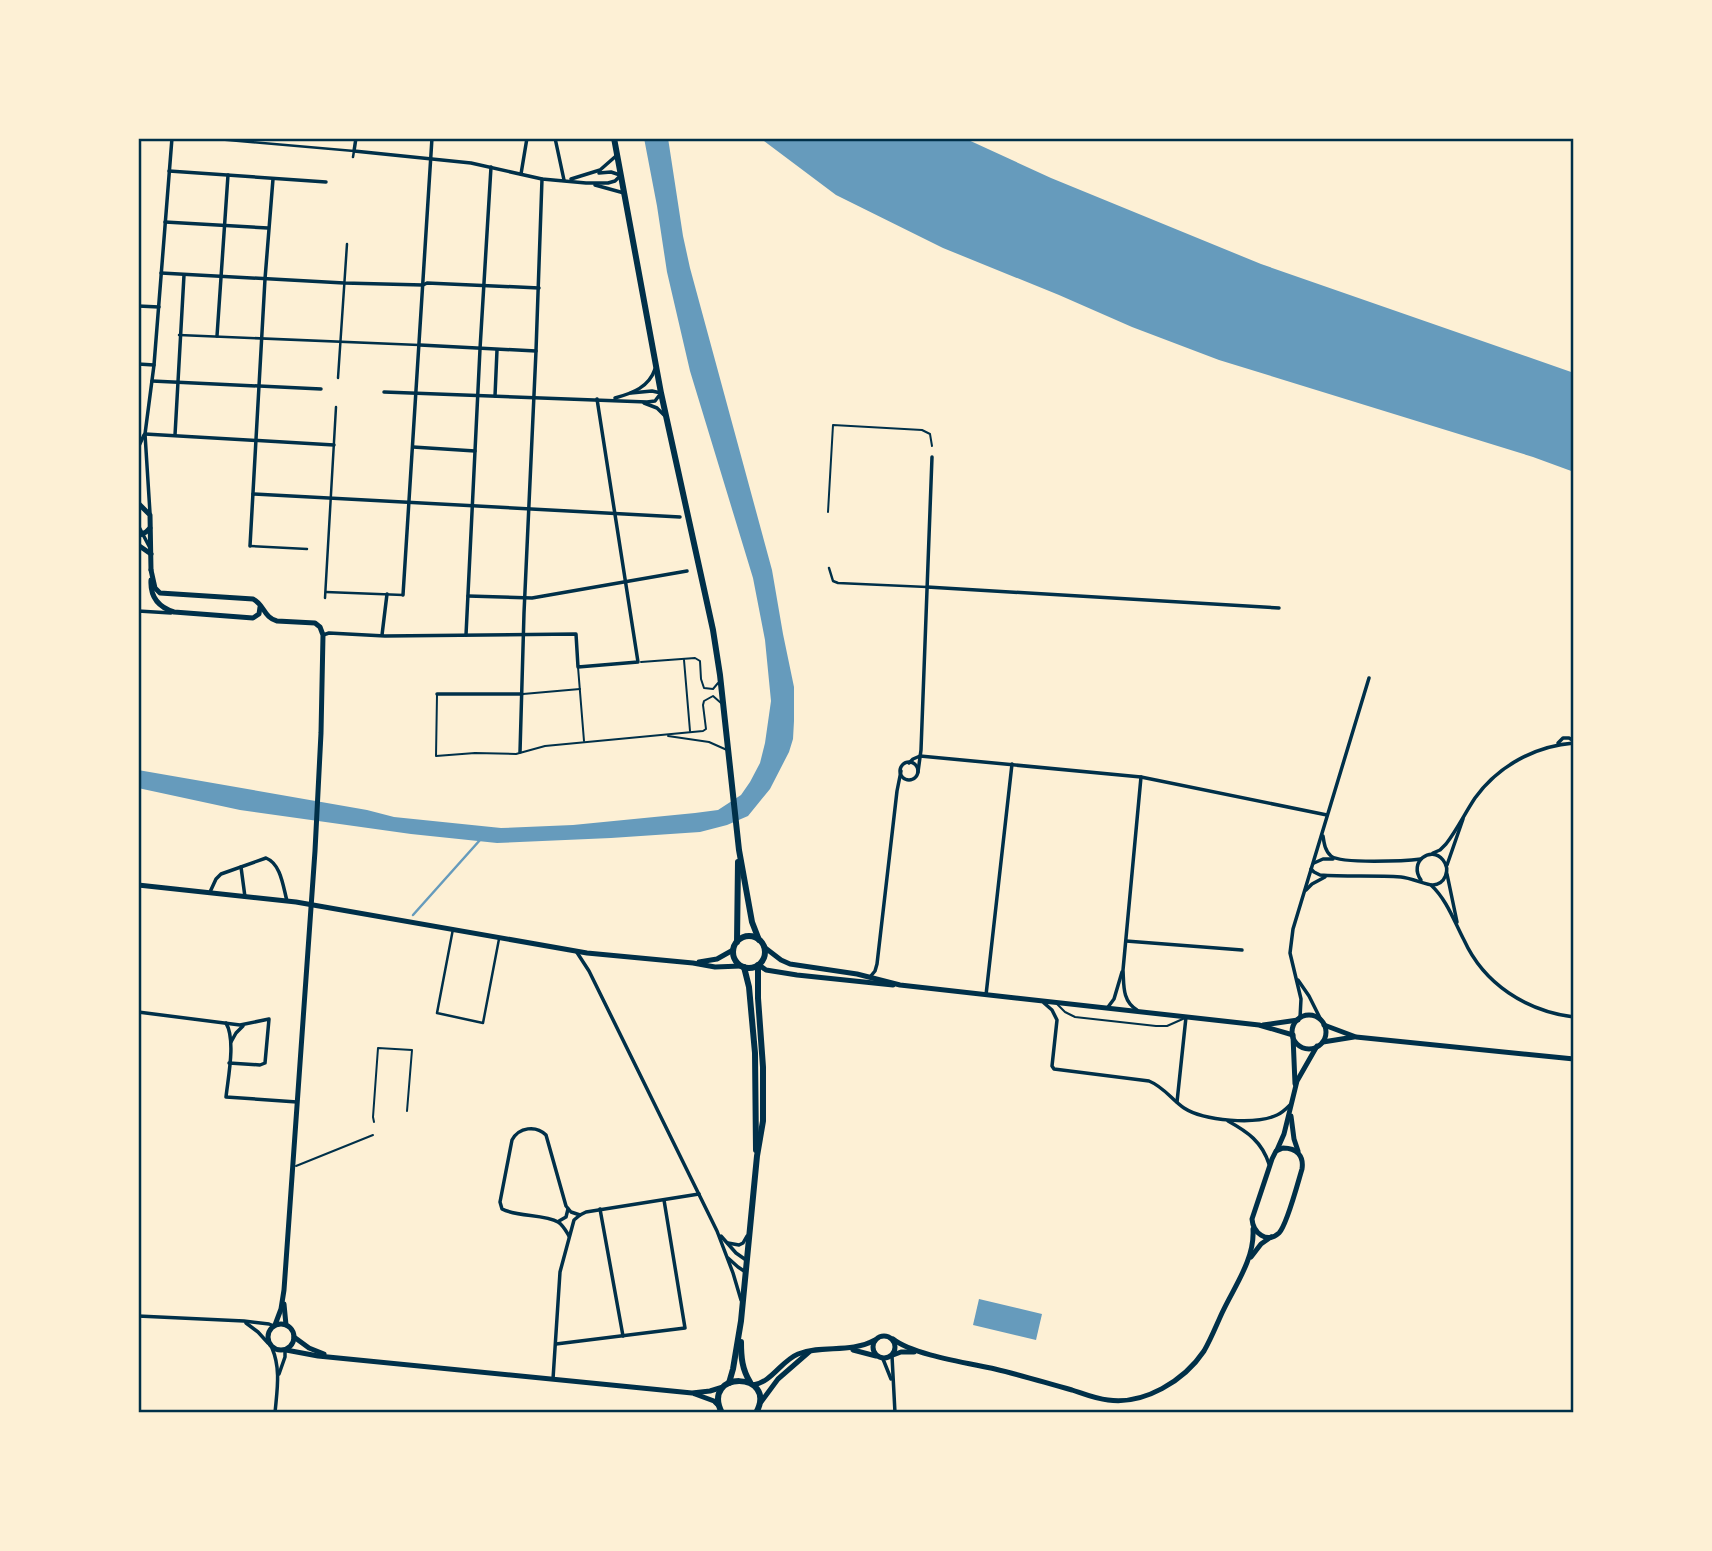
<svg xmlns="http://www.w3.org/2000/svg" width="1712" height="1551" font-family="'DejaVu Sans',sans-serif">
  <rect width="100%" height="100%" fill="#fdf0d5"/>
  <g fill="#669bbc">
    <path d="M644,138H668L683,236L690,268L772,570L783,634L794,687V721L793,739L789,752L770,789L748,816L727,825L700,832L611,838L497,843L411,834L240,810L138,788V770L367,810L394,817L501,828L573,825L695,813L718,810L741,795L750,782L760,763L765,743L771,701L765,640L753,578L690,371L667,272L657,206Z"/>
    <path d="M760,138H964L1051,178L1261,264L1574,373V472L1533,457L1219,360L1132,327L1059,295L943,248L836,195Z"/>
    <path d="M979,1299L1042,1314L1036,1340L973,1325Z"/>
  </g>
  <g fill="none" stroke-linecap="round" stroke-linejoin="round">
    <path stroke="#669bbc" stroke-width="2.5" d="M413,915L480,840"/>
    <g stroke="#003049" stroke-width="2">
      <path d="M828,512L833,425L922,430L930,434L932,446"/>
      <path d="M684,660L690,731"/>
      <path d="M641,662L695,658L700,661L701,679L704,688L713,689L718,683"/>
      <path d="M578,667L584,741"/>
      <path d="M523,694L580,689"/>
      <path d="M437,695L436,756L475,753L516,754L545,746L703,731L706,729L703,705L704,701L713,696L721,703"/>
      <path d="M668,736L709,742L727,750"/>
      <path d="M1057,1004L1065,1012L1075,1017L1156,1026H1167L1185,1018"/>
      <path d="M374,1122L373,1117L378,1048L412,1050L407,1111"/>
      <path d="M296,1166L373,1135"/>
    </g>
    <g stroke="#003049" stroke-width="2.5">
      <path d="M205,138L354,151L353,157"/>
      <path d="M179,335L419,345"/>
      <path d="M338,378L347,244"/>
      <path d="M250,546L307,549"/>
      <path d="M829,568L833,581L838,583L927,587"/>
      <path d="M326,592L403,595"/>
      <path d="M325,598L336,407"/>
      <path d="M453,929L437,1013L483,1023L499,939"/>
    </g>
    <g stroke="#003049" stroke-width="3.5">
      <path d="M356,138L354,151L471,163L542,179L586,183H608L615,181L620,176"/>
      <path d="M555,138L564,180"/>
      <path d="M169,171L326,182"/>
      <path d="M599,173L611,172L620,175"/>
      <path d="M521,174L527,138"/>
      <path d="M571,179L600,170L616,156"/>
      <path d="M595,185L624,193"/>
      <path d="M165,222L268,228"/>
      <path d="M161,273L344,283L423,285L427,283L539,288"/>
      <path d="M138,306L159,307"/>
      <path d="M217,336L228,175"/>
      <path d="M420,345L536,351"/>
      <path d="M138,364L154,365"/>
      <path d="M152,381L321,389"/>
      <path d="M384,392L647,402L655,401L661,393L652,391L631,393"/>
      <path d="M495,396L497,350"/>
      <path d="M615,398C633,393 649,387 655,369"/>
      <path d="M644,403L657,408L664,415"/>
      <path d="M145,434L334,445"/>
      <path d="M175,435L184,275"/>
      <path d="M413,447L475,451"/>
      <path d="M138,448L144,435"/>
      <path d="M253,494L680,517"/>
      <path d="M150,513L145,434L154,365L172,138"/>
      <path d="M138,525L150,548"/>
      <path d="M250,546L265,279L273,179"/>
      <path d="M927,587L1279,608"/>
      <path d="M403,595L432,138"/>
      <path d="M468,596L532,598L687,571"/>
      <path d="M138,611L171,613"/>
      <path d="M323,635L329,633L385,636L576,634L578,667L638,662L597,399"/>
      <path d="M382,635L387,594"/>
      <path d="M466,635L480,349L491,167"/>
      <path d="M437,694H522"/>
      <path d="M1558,743L1563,738H1569L1574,741"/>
      <path d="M520,752L524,613L536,351L542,179"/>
      <path d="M920,756L1141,777L1327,815"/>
      <circle cx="909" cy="771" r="9"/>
      <path d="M909,763L913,759L920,756"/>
      <path d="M918,772L921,750L932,457"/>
      <path d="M1323,836C1324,843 1325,851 1331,856C1341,864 1406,861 1421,859"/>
      <path d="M1433,853L1440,850L1446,844C1457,830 1465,813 1475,798C1498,766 1535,746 1574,743"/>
      <path d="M1314,863L1323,859H1333"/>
      <path d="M1447,865L1463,819"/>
      <path d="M241,867L245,897"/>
      <path d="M1311,869L1314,872L1320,875C1347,877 1374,875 1401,877C1411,878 1427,885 1433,885C1445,884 1451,870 1443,860C1431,845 1408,862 1421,880"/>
      <path d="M1447,874L1457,922"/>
      <path d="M1431,885C1447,900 1454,921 1464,940C1484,984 1526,1011 1574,1017"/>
      <path d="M1306,890L1312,884L1325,877"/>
      <path d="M210,892L216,879L221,874L266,858C281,864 283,886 287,901"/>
      <path d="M1126,941L1242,950"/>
      <path d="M576,951L589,971L717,1231L733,1273L741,1300"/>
      <path d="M870,977L875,971L877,964L897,791L901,771"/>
      <path d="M1298,980L1309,996L1321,1020"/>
      <path d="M986,995L1012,764"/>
      <path d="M1044,1003L1052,1010L1057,1020L1052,1066L1054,1069L1149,1081C1164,1087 1172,1100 1184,1108C1204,1121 1256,1125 1277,1115C1282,1113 1286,1109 1290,1105"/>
      <path d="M1108,1007L1114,999L1122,972"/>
      <path d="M1137,1010C1122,1001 1124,985 1123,970L1141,777"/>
      <path d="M138,1012L240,1025L269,1019L265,1063L260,1065L229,1063"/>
      <path d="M1300,1018L1301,999L1290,953L1293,929L1369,678"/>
      <path d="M226,1023C236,1040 228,1078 226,1097L297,1102"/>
      <path d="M231,1042L236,1033L243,1026"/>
      <path d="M1177,1102L1186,1017"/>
      <path d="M1228,1121C1248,1132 1262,1142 1269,1164"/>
      <path d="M600,1209L623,1336"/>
      <path d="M559,1221L566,1217L568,1209"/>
      <path d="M569,1236C566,1231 563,1225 558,1222C545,1214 517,1217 502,1209L500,1202L512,1140C519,1127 536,1125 546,1135L566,1206L571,1212L580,1215"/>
      <path d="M721,1236L736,1253L746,1260"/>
      <path d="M728,1243L739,1245L743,1243L747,1236"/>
      <path d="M728,1258L738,1267L744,1271"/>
      <path d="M138,1316L244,1321L269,1324L274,1326"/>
      <path d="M246,1323L258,1332L268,1343"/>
      <path d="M556,1344L685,1328L664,1200"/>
      <path d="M272,1348C281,1369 277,1390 275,1413"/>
      <path d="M892,1356L895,1413"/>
      <path d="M883,1359L891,1379"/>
      <path d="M279,1374L285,1357V1351"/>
      <path d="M553,1379L560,1272L574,1220L580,1215L586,1212L699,1194"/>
    </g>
    <g stroke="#003049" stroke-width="5">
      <path d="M138,503L150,515L151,570"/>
      <path d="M138,536L146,532L150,528"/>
      <path d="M138,545L151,554"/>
      <path d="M151,570L155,588L160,593L253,599C264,604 264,618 277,621L315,623L320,627L323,635L321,733L315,851L284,1290L281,1309L275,1325"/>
      <path d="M151,580C150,597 158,607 174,612L253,618L259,614L260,607"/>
      <path d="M138,885L296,902L587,953L693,963L715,967L741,966"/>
      <path d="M699,962L717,959L733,950"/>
      <path d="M1293,1036L1295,1084"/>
      <path d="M1291,1116L1294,1139L1298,1151"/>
      <path d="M1283,1148C1297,1148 1304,1156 1302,1169C1298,1182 1287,1225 1279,1233C1267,1244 1253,1233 1252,1219L1272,1159L1276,1151Z"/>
      <path d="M1277,1150L1284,1134L1297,1081L1317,1046"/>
      <path d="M1251,1257L1261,1244L1271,1237"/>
      <path d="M284,1304L286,1325"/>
      <circle cx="281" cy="1337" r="13"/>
      <circle cx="884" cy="1347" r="11"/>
      <path d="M294,1337L309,1348L324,1354"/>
      <path d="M893,1339C913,1355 968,1363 995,1369C1021,1375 1046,1383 1072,1390C1084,1394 1096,1399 1108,1400C1144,1405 1184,1381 1204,1351C1211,1339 1216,1326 1222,1313C1234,1287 1255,1259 1253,1229"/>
      <path d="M286,1350L318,1356L692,1393L710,1391L723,1387"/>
      <path d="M853,1350L876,1356"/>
      <path d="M893,1355L901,1352H914"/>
      <path d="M753,1385C772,1382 781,1361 798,1354C824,1344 849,1354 875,1340"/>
      <path d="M695,1394L714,1401L719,1406"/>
      <path d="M761,1402L778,1379L809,1352"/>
    </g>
    <g stroke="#003049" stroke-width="5">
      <path d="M764,947L781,960L790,964L857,974L900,985L1259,1025L1293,1035"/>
      <path d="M759,965L766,970L797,975L893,985"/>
      <circle cx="1309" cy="1032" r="17"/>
      <path d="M1263,1025L1298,1020"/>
      <path d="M1324,1025L1356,1037L1574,1059"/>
      <path d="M1323,1042L1354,1037"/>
    </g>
    <g stroke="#003049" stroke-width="6">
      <path d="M614,138L661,393L713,630L720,675L739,850L752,922L759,940"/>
      <circle cx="749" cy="952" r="16"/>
      <path d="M737,942L738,862"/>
      <path d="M744,967L749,987L755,1053L756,1150"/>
      <path d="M741,1342C741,1357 742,1369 750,1382"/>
      <path d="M729,1383L733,1369L741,1321L757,1156L763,1121V1067L758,998V965"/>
      <path d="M722,1413C700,1370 779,1371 756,1413"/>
    </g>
  </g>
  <rect width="1712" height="1551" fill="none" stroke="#fdf0d5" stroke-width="280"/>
  <rect x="140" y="140" width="1432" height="1271" fill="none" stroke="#003049" stroke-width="2.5"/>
</svg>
